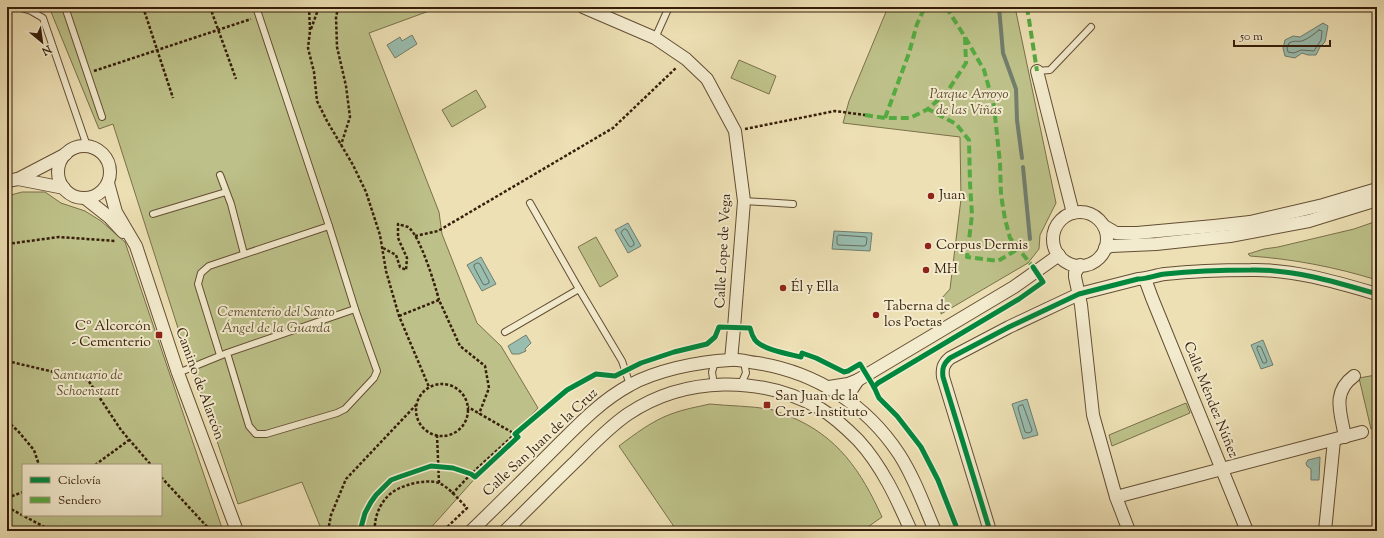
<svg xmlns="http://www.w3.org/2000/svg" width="1384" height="538" font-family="'Sorts Mill Goudy',serif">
  <rect width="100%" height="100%" fill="#ede0b4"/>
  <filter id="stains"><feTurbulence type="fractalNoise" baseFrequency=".005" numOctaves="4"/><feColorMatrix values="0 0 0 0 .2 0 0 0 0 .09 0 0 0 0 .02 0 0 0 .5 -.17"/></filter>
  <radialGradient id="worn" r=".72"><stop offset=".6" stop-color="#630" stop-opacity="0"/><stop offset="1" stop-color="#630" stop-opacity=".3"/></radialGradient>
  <g fill="#bdc189" stroke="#7a704a" fill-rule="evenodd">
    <path d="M49,7H440L369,33L439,212L442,234L477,323L501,346L538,408L428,531H322L302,482L238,504L194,372H192L113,124L99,129Z"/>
    <path d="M888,7H1015L1056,203L1040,235L1039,249L1028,263L941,314V299L950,289L961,199L960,137L843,123L849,101Z"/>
    <path d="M739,60L776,76L769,94L731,78Z"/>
    <path d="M476,90L486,107L452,127L442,110Z"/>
    <path d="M22,192H45L61,203L85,211L101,221L125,242L223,531H7V196ZM23,465H161V515H23Z"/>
    <path d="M1377,221V280C1335,267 1293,259 1250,256L1248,254L1264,249L1278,247L1354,229Z"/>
    <path d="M596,237L618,276L600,287L578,247Z"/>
    <path d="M1377,370V428L1371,429L1359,378L1376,375Z"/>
    <path d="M1186,403L1190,413L1112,446L1109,435Z"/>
    <path d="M710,404C729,406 750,406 769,409C775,410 782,414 789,416C838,436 861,471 882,517L862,531H677L619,446C635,434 652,421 671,414C684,409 697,407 710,404Z"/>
  </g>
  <g fill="#99bdaf" stroke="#727d6d">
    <path d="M1323,23L1328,26L1325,42L1320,47L1316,55H1308L1302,53L1295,58L1285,56L1283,48L1285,40L1293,36L1300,37Z"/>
    <path d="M412,35L417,44L395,58L387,45L400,37L402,41Z"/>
    <path d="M628,223L641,246L628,253L615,230Z"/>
    <path d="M834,231L872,233L870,251L832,249Z"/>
    <path d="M481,257L496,284L482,291L467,265Z"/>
    <path d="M526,335L531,343L525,349L526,351L519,354H512L508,346Z"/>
    <path d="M1263,340L1273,365L1261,369L1251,345Z"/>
    <path d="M1027,399L1038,435L1023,439L1012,404Z"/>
    <path d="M1320,457L1319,480H1311V469L1307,466L1306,463L1308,460Z"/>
  </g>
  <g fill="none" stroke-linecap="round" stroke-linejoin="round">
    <g stroke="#686e5c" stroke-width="1">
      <path d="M1319,30L1322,31L1321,40L1314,51L1301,50L1294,53L1288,52L1287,48L1289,43C1295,40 1296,42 1302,41C1308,39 1314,34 1319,30Z"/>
      <path d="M625,229L627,230L634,243V245L631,247L629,246L621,233L622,231Z"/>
      <path d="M839,235L866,237L867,239L866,245L864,246L838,245L837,243V237Z"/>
      <path d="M478,263L480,264L489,281V283L485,285L483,284L474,267V265Z"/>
      <path d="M1258,346L1261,347L1267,361L1266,363H1263L1257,349Z"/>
      <path d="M1023,405L1032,430L1031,432L1028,433L1025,432L1018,408L1019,406Z"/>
    </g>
    <g stroke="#727d6d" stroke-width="4">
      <path d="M999,7L1003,53L1016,89L1017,120L1022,158"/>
      <path d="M1023,167L1030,239"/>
    </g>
    <defs>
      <g id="lane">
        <path d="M18,7L31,11L43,18L87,146"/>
        <path d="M65,7L102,117"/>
        <path d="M256,7L329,226"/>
        <path d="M655,38L669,7"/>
        <path d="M1037,71L1050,70L1091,27"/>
        <path d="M220,175L231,204L244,254"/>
        <path d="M744,201L793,204"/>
        <path d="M530,203L579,289L622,361L630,385"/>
        <path d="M153,214L226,192"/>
        <path d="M505,332L579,289"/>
        <path d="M220,355L198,284L201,273L209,266L329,226L355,309"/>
        <path d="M178,373L227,353L249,426L256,434H266L337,413L345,409L374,378L377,371L355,309L227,353"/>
        <path d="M741,384L746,373L744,361"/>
        <path d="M714,385L712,372L715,362"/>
      </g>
      <g id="street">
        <path d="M583,7L655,38L686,59L707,79L735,131L744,201L734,328L731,360"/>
        <path d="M1037,71L1073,213"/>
        <circle cx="84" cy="172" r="26"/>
        <path d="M18,179L64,188"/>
        <path d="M7,181L18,179L66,154"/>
        <path d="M108,183L116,212L136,246L178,373L237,531"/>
        <path d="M85,198L109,217L123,232"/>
        <circle cx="1080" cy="239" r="27"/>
        <path d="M1104,226L1116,233H1137L1214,226L1250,222L1323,205L1377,189"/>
        <path d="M1105,248L1111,246L1156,244L1230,236L1309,221L1377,200"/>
        <path d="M1080,265L1075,273V277L1081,305L1093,415L1116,497L1129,531"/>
        <path d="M1145,279L1152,298L1247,531"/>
        <path d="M858,380L1014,287L1059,255"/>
        <path d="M829,387L848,384L858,380L850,392V401"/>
        <path d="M1345,437C1341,413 1331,393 1354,376"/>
        <path d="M1116,497L1362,432"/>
        <path d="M471,531C498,505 525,478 551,452C575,428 600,401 630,385C644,377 660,372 676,368C693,364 712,361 730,360C739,359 748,362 757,363C815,372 866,404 899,454C914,477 924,505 935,531"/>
        <path d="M505,531C529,508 552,484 576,461C592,445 609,427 628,414C685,376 761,375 821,409C834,417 847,429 858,440C882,466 897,499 911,531"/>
        <path d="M990,531L943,377C942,369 943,364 950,358L1009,327L1079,294L1138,279C1147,279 1156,275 1165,274C1193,271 1222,270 1251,270C1293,269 1336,282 1377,294"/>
        <path d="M1325,531L1334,440"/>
      </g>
    </defs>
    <use href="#lane" stroke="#644e34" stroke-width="8"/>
    <use href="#street" stroke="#644e34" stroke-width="14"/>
    <g stroke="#371e0a" stroke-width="2.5" stroke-dasharray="3 2" stroke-linecap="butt">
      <path d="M143,7L173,98"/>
      <path d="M210,7L236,79"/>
      <path d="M309,7L310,31L308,48L314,72L317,101L327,121L353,165L366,192L380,235L386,271L399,316L429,387"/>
      <path d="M339,7L336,16L337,47L346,86L350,117L341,145"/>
      <path d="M311,29L319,7"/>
      <path d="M94,71L251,19"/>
      <path d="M745,129L835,111L865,115"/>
      <path d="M415,236L438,231L613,128L677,67"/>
      <path d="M7,244L59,237L116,241"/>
      <path d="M383,248L396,255L400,267L406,270L407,258L398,238V224C401,225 405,226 408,227C420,235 435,285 439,300"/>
      <path d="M399,316L439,300L460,346L485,366L489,388L479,414"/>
      <path d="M7,361L88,380L121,430L151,465"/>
      <circle cx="442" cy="410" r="26"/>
      <path d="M7,421L18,431L34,450L39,465"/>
      <path d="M437,435L439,483"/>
      <path d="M95,465L129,440"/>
      <path d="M161,477L211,531"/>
      <path d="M452,494L471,474L515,434L468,407"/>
      <path d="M7,498L23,492"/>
      <path d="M7,507L52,531"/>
      <path d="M328,531L331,515L346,479L416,405"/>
      <path d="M375,531C374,518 379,506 387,497C396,486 425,478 439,483C449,487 459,500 467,508L443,531"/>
    </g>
    <use href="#lane" stroke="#f3ebce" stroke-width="6"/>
    <use href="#street" stroke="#f3ebce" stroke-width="12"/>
    <g stroke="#55aa41" stroke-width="4" stroke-dasharray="8 4" stroke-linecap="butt">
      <path d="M946,7L965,37L984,70L994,106L1000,163L1001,195L1005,219L1010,238L1033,267"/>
      <path d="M1027,7L1037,71"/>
      <path d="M965,37L966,63L947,92L928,109L956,124L969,140L970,183L972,215L967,257L998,261L1018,249"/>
      <path d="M865,115L885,118H910L928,109"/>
      <path d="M885,118L909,53L917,24L925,7"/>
    </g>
    <defs>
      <g id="cycleway">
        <path d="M874,387L878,383L1019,299L1043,282L1033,267"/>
        <path d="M360,531L365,513L371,502L376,495L391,480L399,477L431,466L453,468L471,474L475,477L518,437L515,434L567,390L596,374L615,376L641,363L674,352L707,344L715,337L719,327L750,328C751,332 753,337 755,340C763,350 789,354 801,357L802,353L816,358L844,372L848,371L860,364L874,387L879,398L897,416L921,447L938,480L958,531"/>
        <path d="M990,531L943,377C942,369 943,364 950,358L1009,327L1079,294L1138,279C1147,279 1156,275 1165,274C1193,271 1222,270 1251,270C1293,269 1336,282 1377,294"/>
      </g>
    </defs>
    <use href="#cycleway" stroke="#f3ebce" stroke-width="8"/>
    <use href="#cycleway" stroke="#00873e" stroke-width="5"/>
  </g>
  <g fill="#8f2418" stroke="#f3ebce" stroke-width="1.5">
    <circle cx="931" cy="196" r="4"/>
    <circle cx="928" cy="246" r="4"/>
    <circle cx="926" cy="270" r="4"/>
    <circle cx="783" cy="288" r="4"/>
    <circle cx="876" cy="315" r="4"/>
    <rect x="155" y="331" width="8" height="8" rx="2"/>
    <rect x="763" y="401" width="8" height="8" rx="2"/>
  </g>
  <g text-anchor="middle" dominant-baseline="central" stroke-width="4" stroke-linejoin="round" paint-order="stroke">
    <g font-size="14" font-style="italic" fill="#5f4f30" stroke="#f3ebce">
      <text x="969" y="95">Parque Arroyo<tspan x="969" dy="16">de las Viñas</tspan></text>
      <text x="276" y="313">Cementerio del Santo<tspan x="276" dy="16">Ángel de la Guarda</tspan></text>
      <text x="88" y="376">Santuario de<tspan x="88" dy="16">Schoenstatt</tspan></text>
    </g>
    <g font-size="14" fill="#371e0a" stroke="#f3ebce" text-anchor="start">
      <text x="939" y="196">Juan</text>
      <text x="936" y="246">Corpus Dermis</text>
      <text x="934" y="270">MH</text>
      <text x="791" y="288">Él y Ella</text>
      <text x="884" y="307">Taberna de<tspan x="884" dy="16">los Poetas</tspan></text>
      <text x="151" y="327" text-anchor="end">Cº Alcorcón<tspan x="151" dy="16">- Cementerio</tspan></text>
      <text x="775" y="397">San Juan de la<tspan x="775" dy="16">Cruz - Instituto</tspan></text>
    </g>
    <g font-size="14" fill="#371e0a" stroke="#f3ebce">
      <text transform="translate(724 251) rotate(-87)">Calle Lope de Vega</text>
      <text transform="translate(199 384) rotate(70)">Camino de Alarcón</text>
      <text transform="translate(1210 400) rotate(68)">Calle Méndez Núñez</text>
      <text transform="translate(541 443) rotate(-43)">Calle San Juan de la Cruz</text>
    </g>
  </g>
  <rect width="1384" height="538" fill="none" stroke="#ede0b4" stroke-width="24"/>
  <rect x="8" y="8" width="1368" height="522" fill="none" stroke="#371e0a" stroke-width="2"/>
  <rect x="12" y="12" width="1360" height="514" fill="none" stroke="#371e0a"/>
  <rect x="22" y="464" width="140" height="52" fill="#f3ebce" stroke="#a89980"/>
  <rect x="30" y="477" width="20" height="6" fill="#00873e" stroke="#a89980"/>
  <text x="58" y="484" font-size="12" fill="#371e0a">Ciclovía</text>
  <rect x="30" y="497" width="20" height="6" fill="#55aa41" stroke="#a89980"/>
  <text x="58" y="504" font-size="12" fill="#371e0a">Sendero</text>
  <g transform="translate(42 42) rotate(151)" stroke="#f3ebce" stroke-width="3" paint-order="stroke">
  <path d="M0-3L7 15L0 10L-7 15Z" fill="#371e0a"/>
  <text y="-6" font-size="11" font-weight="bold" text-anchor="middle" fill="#371e0a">N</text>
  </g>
  <path d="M1234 40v6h96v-6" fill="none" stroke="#371e0a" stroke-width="2"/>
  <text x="1240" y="40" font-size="12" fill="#371e0a" stroke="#f3ebce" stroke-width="3" paint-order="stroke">50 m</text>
  <rect width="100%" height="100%" filter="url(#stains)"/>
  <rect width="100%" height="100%" fill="url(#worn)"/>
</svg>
